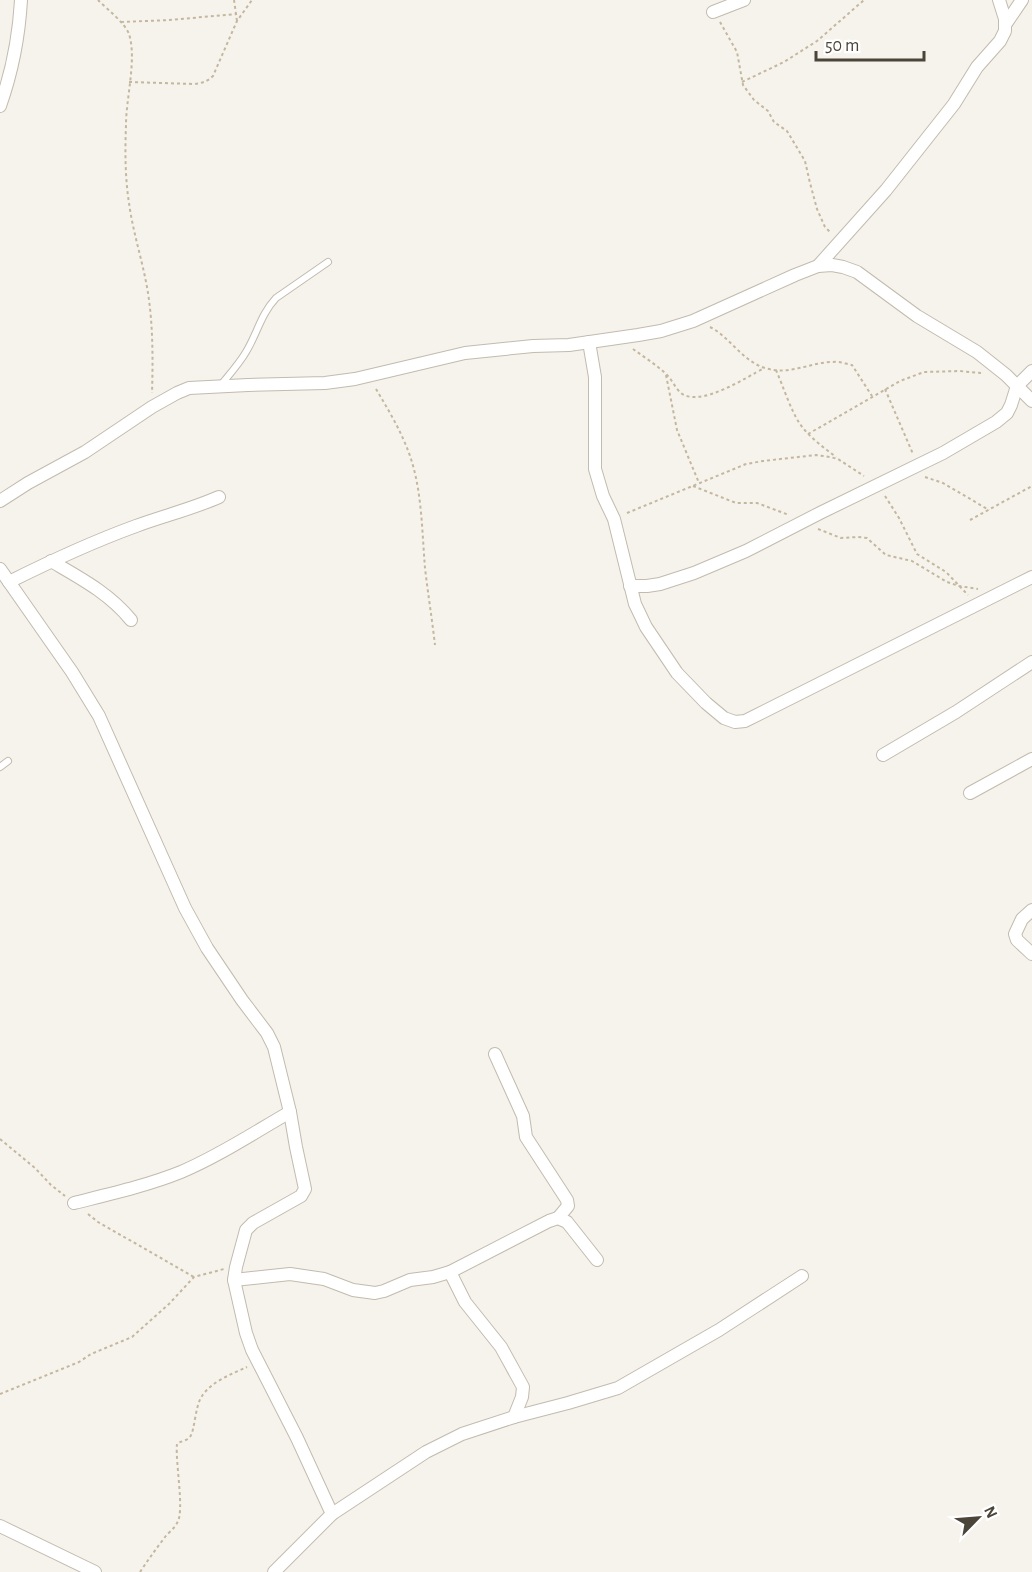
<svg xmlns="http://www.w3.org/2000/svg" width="1032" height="1572" font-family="'Alegreya Sans',sans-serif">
  <rect width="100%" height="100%" fill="#f6f3ec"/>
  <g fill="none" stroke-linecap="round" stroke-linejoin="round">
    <defs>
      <g id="service">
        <path d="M220,386C229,375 239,364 246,352C257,334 261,314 276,298L328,262"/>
        <path d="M0,767L8,761"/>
      </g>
      <g id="minor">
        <path d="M713,12L744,0"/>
        <path d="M1005,25L1022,0"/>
        <path d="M0,106C12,72 19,36 21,0"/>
        <path d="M818,266L886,190L954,104L977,67L1000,41L1005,31V19L999,0"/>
        <path d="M589,342L595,377V469L603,496L614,519L635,604L646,627L677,673L706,703L724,718L735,722L745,721L1032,577"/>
        <path d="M0,501L28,483L85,452L152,407L177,393L189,388L248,385L325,383L355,379L465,353L533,346L569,345L638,335L661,331L693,321L795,275L818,266L832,265L843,267L857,272L917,316L977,352L1006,375L1032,401"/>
        <path d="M51,561C80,578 109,593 131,620"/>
        <path d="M0,569L72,672L99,716L185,908L207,948L242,1000L267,1033L274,1047L290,1112L296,1147L305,1189L301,1196L253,1223L246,1230L236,1267L234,1280L246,1333L252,1350L297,1438L332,1514"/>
        <path d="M9,582C51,561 92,542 136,526C163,516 192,509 219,497"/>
        <path d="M630,586H647L660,584L694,573L746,551L822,512L943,453L996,422L1007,413L1011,405L1017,386L1032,371"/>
        <path d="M883,755L956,712L1032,662"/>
        <path d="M970,793L1032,759"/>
        <path d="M1032,910L1022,919L1015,934L1017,940L1032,954"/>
        <path d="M495,1054L523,1116L526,1137L567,1200L568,1206L558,1218"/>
        <path d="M74,1203C110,1194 146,1186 181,1172C219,1156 255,1132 290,1112"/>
        <path d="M450,1272L465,1302L501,1347L523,1387L522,1397L514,1417"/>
        <path d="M234,1280L290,1274L324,1279L353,1290L375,1293L384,1291L410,1280L433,1277L450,1272L549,1221L558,1218L567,1222L597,1260"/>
        <path d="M0,1526L95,1572"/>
        <path d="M274,1572L332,1514L426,1452L462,1434L514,1417L568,1403L618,1388L719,1330L802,1276"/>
      </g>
    </defs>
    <use href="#service" stroke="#c2bbae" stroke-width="8"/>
    <use href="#minor" stroke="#c2bbae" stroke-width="14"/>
    <g stroke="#c4b79f" stroke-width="2" stroke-dasharray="3 3" stroke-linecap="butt">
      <path d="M98,0C107,9 125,23 129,34C137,59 126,98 126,125C125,151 125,177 129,203C133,233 143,262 148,293C153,325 153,360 152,393"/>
      <path d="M234,0L237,21"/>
      <path d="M121,22L169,20L237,14"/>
      <path d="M720,22L737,52L743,85L754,100L768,111L774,122L787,131L805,161L810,183L817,209L825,227L831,233"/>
      <path d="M129,82L194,84C202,83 207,82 213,76L237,21L252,0"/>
      <path d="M742,82L784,62L817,41L864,0"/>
      <path d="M710,327C730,337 742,361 765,368C790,376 810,362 833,362C839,361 846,364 852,365L872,396"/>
      <path d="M633,349C644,357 657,365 667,375C672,380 676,389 681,393C700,408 747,377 764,368"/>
      <path d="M776,370C783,386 791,411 800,424C809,437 823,447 836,457"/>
      <path d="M666,375L677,430L699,483"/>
      <path d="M376,389C389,411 403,434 411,459C422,493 422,532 425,568C428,594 432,619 435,645"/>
      <path d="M885,389L913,454"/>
      <path d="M808,434L900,381L924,372L959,371L981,373"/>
      <path d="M925,477L943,483L989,510"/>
      <path d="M693,486L736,503H757L789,515"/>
      <path d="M885,496L899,518L917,554L946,572L968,595"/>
      <path d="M627,513L746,464L763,461L816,455L830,457L838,459L864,476"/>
      <path d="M970,520L1032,486"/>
      <path d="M818,529L841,538L858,537L867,538L886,555L912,561L947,582L959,586L978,589"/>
      <path d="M0,1139L35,1168L51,1185L65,1196"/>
      <path d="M88,1214L98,1222L194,1277"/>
      <path d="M0,1394L79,1362L91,1354L132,1337L169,1304L194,1277L224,1269"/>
      <path d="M140,1572C148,1560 156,1549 165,1537C168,1533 174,1529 177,1523C185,1512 175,1462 177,1444C180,1441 187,1441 190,1437C195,1430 195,1406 202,1396C212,1381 232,1374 247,1367"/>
    </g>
    <use href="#service" stroke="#fff" stroke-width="6"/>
    <use href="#minor" stroke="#fff" stroke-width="12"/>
  </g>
  <g transform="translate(978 1518) rotate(65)" stroke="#ffffff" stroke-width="4.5" paint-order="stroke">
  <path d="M0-4.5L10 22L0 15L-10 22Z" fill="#4b4439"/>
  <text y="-9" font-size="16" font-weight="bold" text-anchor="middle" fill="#4b4439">N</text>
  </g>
  <path d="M816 51v9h108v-9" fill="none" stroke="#4b4439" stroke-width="3"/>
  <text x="825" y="51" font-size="18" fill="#4b4439" stroke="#ffffff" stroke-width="4.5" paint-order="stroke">50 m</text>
</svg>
